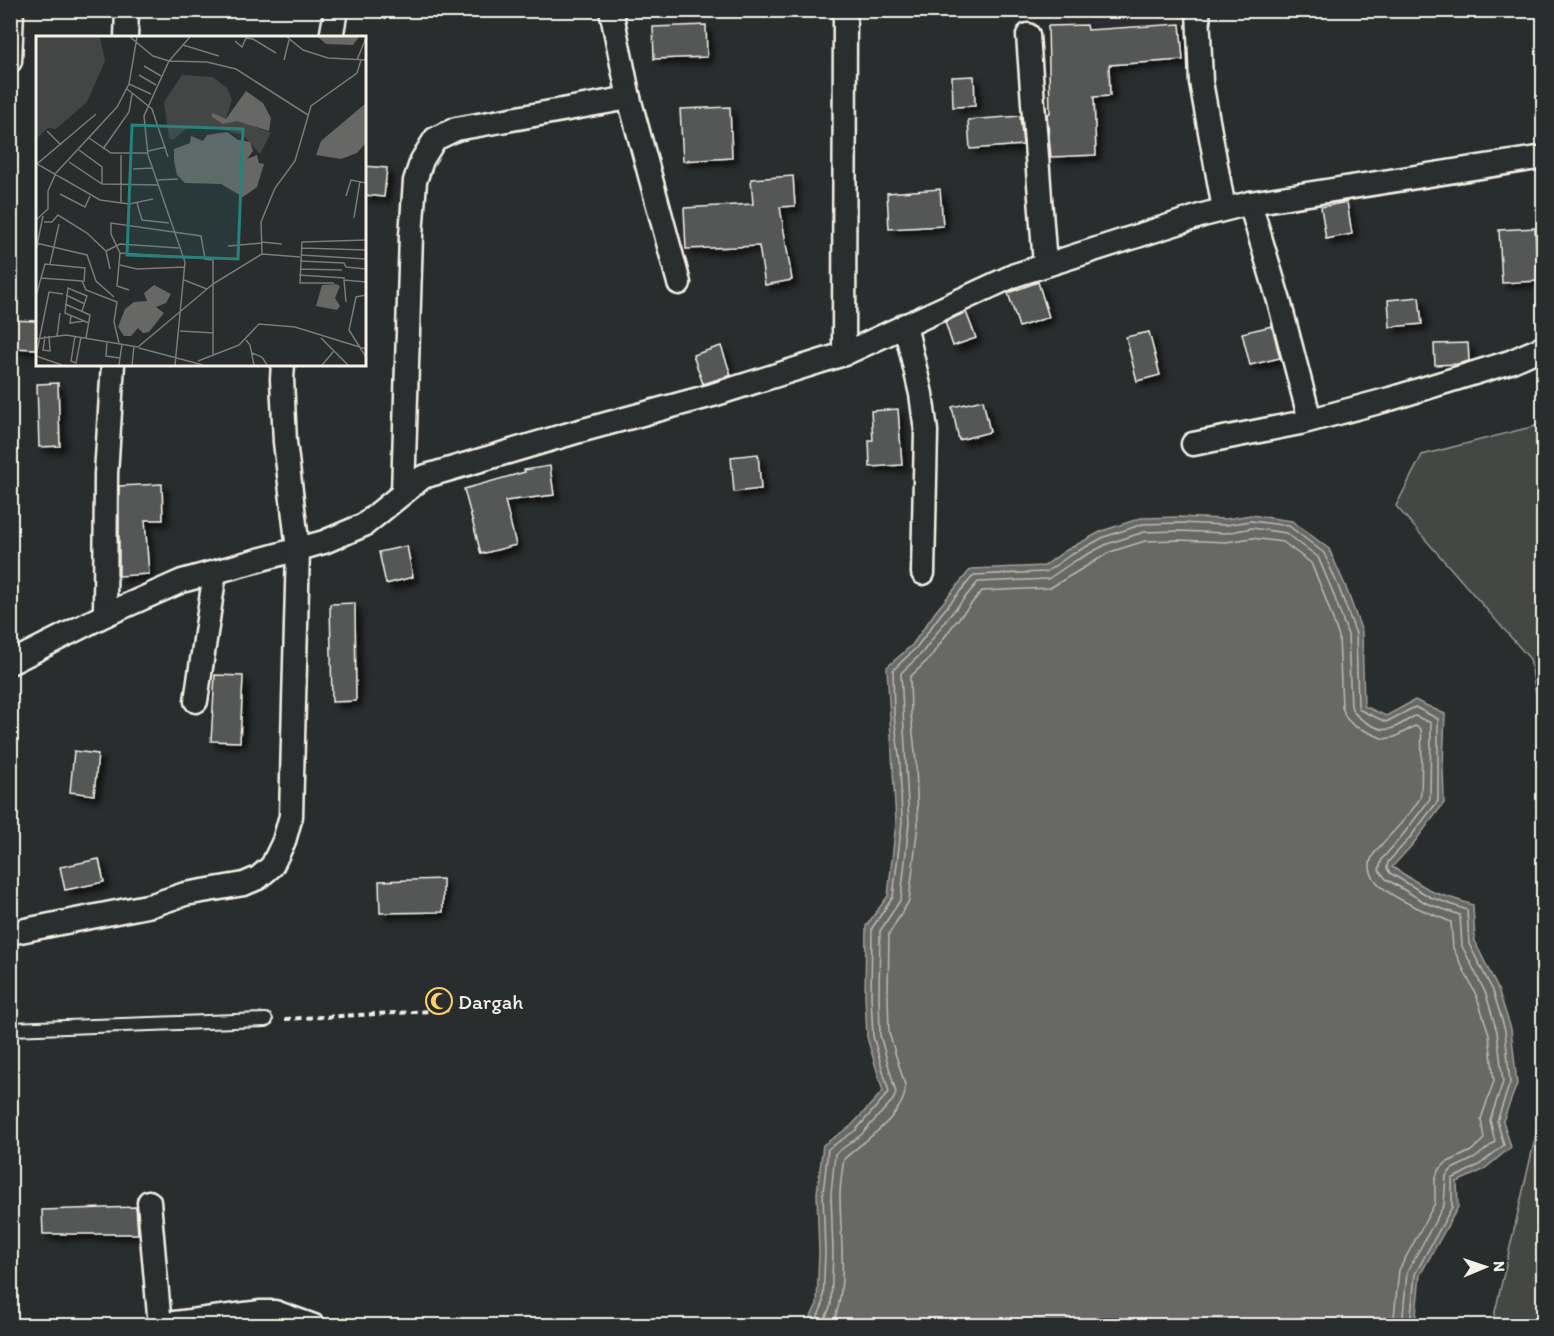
<svg xmlns="http://www.w3.org/2000/svg" width="1554" height="1336" font-family="Itim,sans-serif">
  <defs>
    <filter id="shadow"><feDropShadow dx="5.5" dy="5.5" stdDeviation="3" flood-color="#0009"/></filter>
  </defs>
  <rect width="100%" height="100%" fill="#2a2d2e"/>
  <filter id="ink" filterUnits="userSpaceOnUse"><feTurbulence type="fractalNoise" baseFrequency=".0167" numOctaves="2"/><feDisplacementMap in="SourceGraphic" scale="12" xChannelSelector="R" yChannelSelector="G"/><feConvolveMatrix kernelMatrix="1 2 1 2 8 2 1 2 1" color-interpolation-filters="sRGB"/></filter>
  <g filter="url(#ink)">
    <g fill="#444645" stroke="#9c9c96" stroke-width="1.5">
      <path d="M1543,424H1544L1543,733L1530,659L1396,506L1422,455Z"/>
      <path d="M1543,1104V1325H1492Z"/>
    </g>
    <path fill="#676866" stroke="#9f9f9a" stroke-width="1.5" d="M1251,515L1292,521L1329,549L1345,585L1362,632L1364,706L1386,716L1415,700L1445,714L1443,766L1444,803L1413,844L1392,867L1433,892L1473,905L1475,942L1498,989L1511,1029L1517,1084L1503,1121L1511,1147L1483,1170L1457,1182L1458,1207L1420,1275L1415,1325H807L817,1304L819,1252L817,1193L823,1145L851,1126L883,1091L867,1037L865,996L866,926L888,896L896,822L887,667L912,645L936,611L971,569L1044,566L1065,551L1102,531L1141,518L1178,517L1226,519Z"/>
    <g fill="none" stroke-linecap="round" stroke-linejoin="round">
      <g stroke="#bcbab4" stroke-width="1.5">
        <path d="M814,1326L823,1304L825,1252L823,1193L828,1149L856,1130L889,1092L873,1036L871,996L872,928L893,897L902,822L900,763L894,715L893,670L916,648L941,614L974,575L1046,572L1069,556L1104,537L1143,524L1178,523L1226,525L1251,521L1289,526L1324,553L1339,588L1356,634L1358,706L1360,710L1386,722L1415,707L1438,719V801L1408,840L1388,862L1387,868L1390,873L1430,897L1467,910L1469,944L1493,991L1505,1030L1510,1083L1497,1121L1504,1145L1479,1165L1452,1179V1207L1415,1274L1410,1326"/>
        <path d="M822,1326L831,1305L833,1252L831,1194L835,1154L861,1135L893,1100L896,1093L880,1035L879,996L880,931L901,899L909,823L901,673L922,653L947,619L978,582L1048,579L1073,562L1107,544L1144,532L1178,531L1226,533L1252,528L1286,533L1318,557L1332,590L1348,635L1351,706C1353,717 1378,732 1390,729C1398,727 1407,720 1415,716L1431,723L1430,799L1402,836L1382,859L1379,870L1386,879L1426,903L1460,915L1462,946L1486,994L1497,1032L1503,1082L1490,1120L1495,1142L1475,1158L1452,1169L1446,1176L1444,1205L1407,1272L1402,1326"/>
        <path d="M832,1326C849,1288 840,1237 840,1196C840,1184 842,1171 844,1159C862,1142 909,1113 905,1085L889,1033L888,996L889,934L909,901L918,824L916,762L911,714L910,677L929,659L954,624L982,591L1050,588L1110,552L1145,541L1178,540L1226,542L1252,538L1283,542L1311,563L1324,594L1339,637L1342,707L1346,718L1354,726L1384,739L1395,737L1415,726L1421,729C1422,737 1422,794 1420,798C1409,818 1390,834 1376,851C1347,887 1430,912 1451,922L1453,948L1477,997L1489,1034L1494,1081L1481,1119L1484,1139L1471,1151L1446,1163L1438,1171L1435,1180V1203L1399,1270L1393,1326"/>
      </g>
    </g>
    <g fill="#555756" stroke="#f4f1e8" stroke-width="1.5" filter="url(#shadow)">
      <path d="M1180,24L1183,60L1109,65L1110,96L1094,97L1096,155L1051,157L1047,114L1050,113L1048,26L1087,25L1088,30Z"/>
      <path d="M706,25L707,57L654,59L653,27Z"/>
      <path d="M974,76L975,106L953,107L952,77Z"/>
      <path d="M730,107L732,158L683,161L680,109Z"/>
      <path d="M1020,116L1023,145L970,149L968,120Z"/>
      <path d="M364,166L387,168L384,197L364,195Z"/>
      <path d="M793,176L795,206L780,207L792,280L765,285L759,246L686,249L684,208L753,204L751,179Z"/>
      <path d="M940,189L943,226L889,229L887,193Z"/>
      <path d="M1347,202L1352,234L1326,239L1321,207Z"/>
      <path d="M1535,228L1538,281L1502,283L1499,230Z"/>
      <path d="M1038,282L1049,317L1019,327L1008,293Z"/>
      <path d="M1419,297L1422,324L1390,327L1388,300Z"/>
      <path d="M966,312L976,338L953,346L945,322Z"/>
      <path d="M10,320L36,321V349L10,348Z"/>
      <path d="M1272,326L1280,358L1250,365L1242,333Z"/>
      <path d="M1149,332L1160,375L1137,381L1126,337Z"/>
      <path d="M1468,343L1469,361L1457,364L1435,365L1434,344Z"/>
      <path d="M721,346L731,375L703,384L693,355Z"/>
      <path d="M58,383L60,446L39,447L37,384Z"/>
      <path d="M983,400L990,432L959,440L952,407Z"/>
      <path d="M898,409L902,465L870,467L869,440H873L871,411Z"/>
      <path d="M758,454L761,489L734,492L731,457Z"/>
      <path d="M550,466L554,495L505,501L516,545L481,554L464,489L525,472L524,470Z"/>
      <path d="M162,484L163,520H145L149,574L119,576V486Z"/>
      <path d="M407,546L413,577L386,584L379,552Z"/>
      <path d="M355,603L356,701L332,702L330,604Z"/>
      <path d="M215,675L243,676L240,742L211,741Z"/>
      <path d="M74,751L98,754L94,795L70,792Z"/>
      <path d="M99,859L104,882L65,890L60,867Z"/>
      <path d="M443,879V912L380,913L379,881Z"/>
      <path d="M136,1207L138,1234H43L42,1210Z"/>
    </g>
    <g fill="none" stroke-linecap="round" stroke-linejoin="round">
      <defs>
        <path id="service" d="M10,1029L266,1020"/>
        <g id="minor">
          <path d="M611,10L629,98L679,283"/>
          <path d="M1198,10L1201,82L1224,209"/>
          <path d="M1028,35L1045,265"/>
          <path d="M126,38L127,10"/>
          <path d="M331,38L336,10"/>
          <path d="M10,61L12,10"/>
          <path d="M1250,203L1279,301L1310,420"/>
          <path d="M905,325L921,394L926,431L923,573"/>
          <path d="M844,354L845,10"/>
          <path d="M1193,444L1300,423L1390,399L1510,362L1544,347"/>
          <path d="M403,493L411,235L415,181L422,160L435,139L456,129L629,98"/>
          <path d="M105,615L106,474L113,364"/>
          <path d="M10,663L105,615L182,581L324,542L364,525L423,477L576,432L713,395L844,354L1015,275L1203,215L1250,203L1544,157"/>
          <path d="M196,701L215,572"/>
          <path d="M10,933L152,905L185,894L244,884L258,878L272,866L284,841L291,816L298,549L285,442L282,379L283,364"/>
          <path d="M149,1202L160,1326"/>
          <path d="M159,1325L261,1312H275L314,1326"/>
        </g>
      </defs>
      <use href="#service" stroke="#f4f1e8" stroke-width="16"/>
      <use href="#minor" stroke="#f4f1e8" stroke-width="27"/>
      <path stroke="#f4f1e8" stroke-width="4" stroke-dasharray="6 4.5" stroke-linecap="butt" d="M285,1019L450,1010"/>
      <use href="#service" stroke="#2a2d2e" stroke-width="12"/>
      <use href="#minor" stroke="#2a2d2e" stroke-width="22"/>
    </g>
  </g>
  <defs>
    <symbol id="mosque-ring" viewBox="-11 -11 22 22"><circle r="9.5" fill="#2a2d2e" stroke="#ffd166" stroke-width="1.5"/><path d="M3.5-4.9A6 6 0 1 0 3.5 4.9A5 5 0 1 1 3.5-4.9Z" fill="#ffd166"/></symbol>
  </defs>
  <g fill-rule="evenodd">
    <use href="#mosque-ring" x="424" y="986" width="30" height="30"/>
  </g>
  <g text-anchor="middle" dominant-baseline="central" stroke-width="6" stroke-linejoin="round" paint-order="stroke">
    <g font-size="21" fill="#f4f1e8" stroke="#2a2d2e" text-anchor="start">
      <text x="458" y="1001">Dargah</text>
    </g>
  </g>
  <g transform="translate(36 36)">
    <rect width="330" height="330" fill="#2a2d2e"/>
    <path d="M0,1H64L69,25L51,66L20,93L12,92L0,103ZM146,39L177,41L191,52L196,64L189,86L200,83L235,97L224,118L207,99L174,90L150,93L137,104L133,102L128,66Z" fill="#444645"/>
    <path d="M282,1H323L317,9L290,8ZM210,55L227,67L235,82L233,95L201,85L187,88L176,81V77L190,83ZM330,67V107L321,117L305,123L280,119L285,105ZM191,96L202,104L214,106L217,115L211,123L221,119L223,127L228,128L221,151L207,161L185,148L149,147L141,139L138,125V113L154,107L155,100L167,105L171,99ZM300,248L304,250L299,262L304,270L301,274L280,270L286,249ZM118,249L135,258L130,267L120,271L128,277L113,296L107,297L102,292L95,300H88L82,291L89,273L98,266L111,265L108,257Z" fill="#676866"/>
    <path fill="none" stroke="#7b7b78" stroke-width="1.5" d="M94,1L117,20L133,25L171,26L200,33L272,79M251,1L267,14L292,22L330,24M199,5L206,11L210,2L217,3L240,17M147,9L183,20M248,24L253,4M321,24L330,2M108,30L125,40M103,39L120,49M93,48L115,58M91,53L116,73L132,121M60,78L1,128L64,164L93,168L117,163M11,95L25,109M53,102L75,117H112M67,113L93,76L96,58M43,114L66,131V148M112,115L130,111M85,119V168M33,126L66,148L123,149M97,133L116,132M121,144L142,143M24,158L49,171L54,160M310,160L315,144L330,147M101,167L106,184L133,187M318,182L324,145M0,184L12,173V155L20,137L81,71L93,48L101,1M8,186H16L22,179L51,197L70,215L84,208L143,212M225,206L246,208M0,207L51,219L60,245L78,261M192,210L225,207M266,212L330,214M0,214L7,180M70,215L74,233M84,217L146,221M226,218L264,221M265,219L330,223M264,225L308,227L310,231L330,233M14,228L23,188M84,229L101,233L149,231M264,233L306,234M263,239L309,242M5,242L9,228L49,232L48,246M148,244L171,253M298,247H264L266,206L330,204M30,259L49,268M330,259L320,261L313,294L330,321M0,260L5,242L46,245L50,254L81,266L78,286L83,307M310,266L308,244L330,246M29,268L54,279L50,302M46,275L51,260L32,252L29,277L53,287M35,280L34,287L48,285M144,295L178,297M9,300L7,314L14,315L13,300M21,300L24,277M39,300L35,325L40,327L45,301M285,302L312,329M0,303L30,299L102,311L177,248V224L169,223L165,200L75,187V198L84,217L81,250L93,254M210,304L214,309L218,329M71,305L70,320L84,322M103,312L167,329M216,317L226,321L231,329M177,318V248L226,218L225,186L239,152L259,125L275,70L321,37L325,24M0,320L13,256L27,258M0,320L26,329M162,325L203,309L223,288L259,291L330,313M83,329L86,308M96,329L98,310M139,329L149,226L112,119L108,80L133,25L154,1M286,329L298,315"/>
    <path fill="#26827a" fill-opacity="0.15" stroke="#26827a" stroke-width="3" d="M96,89L207,93L202,223L91,219Z"/>
    <rect width="330" height="330" fill="none" stroke="#f4f1e8" stroke-width="3"/>
  </g>
  <rect width="1554" height="1336" fill="none" stroke="#2a2d2e" stroke-width="36"/>
  <rect x="18" y="18" width="1518" height="1300" fill="none" stroke="#f4f1e8" stroke-width="2" filter="url(#ink)"/>
  <g transform="translate(1485 1267) rotate(88)" stroke="#2a2d2e" stroke-width="4.5" paint-order="stroke">
  <path d="M0-4.5L10 22L0 15L-10 22Z" fill="#f4f1e8"/>
  <text y="-9" font-size="16" font-weight="bold" text-anchor="middle" fill="#f4f1e8">N</text>
  </g>
</svg>
